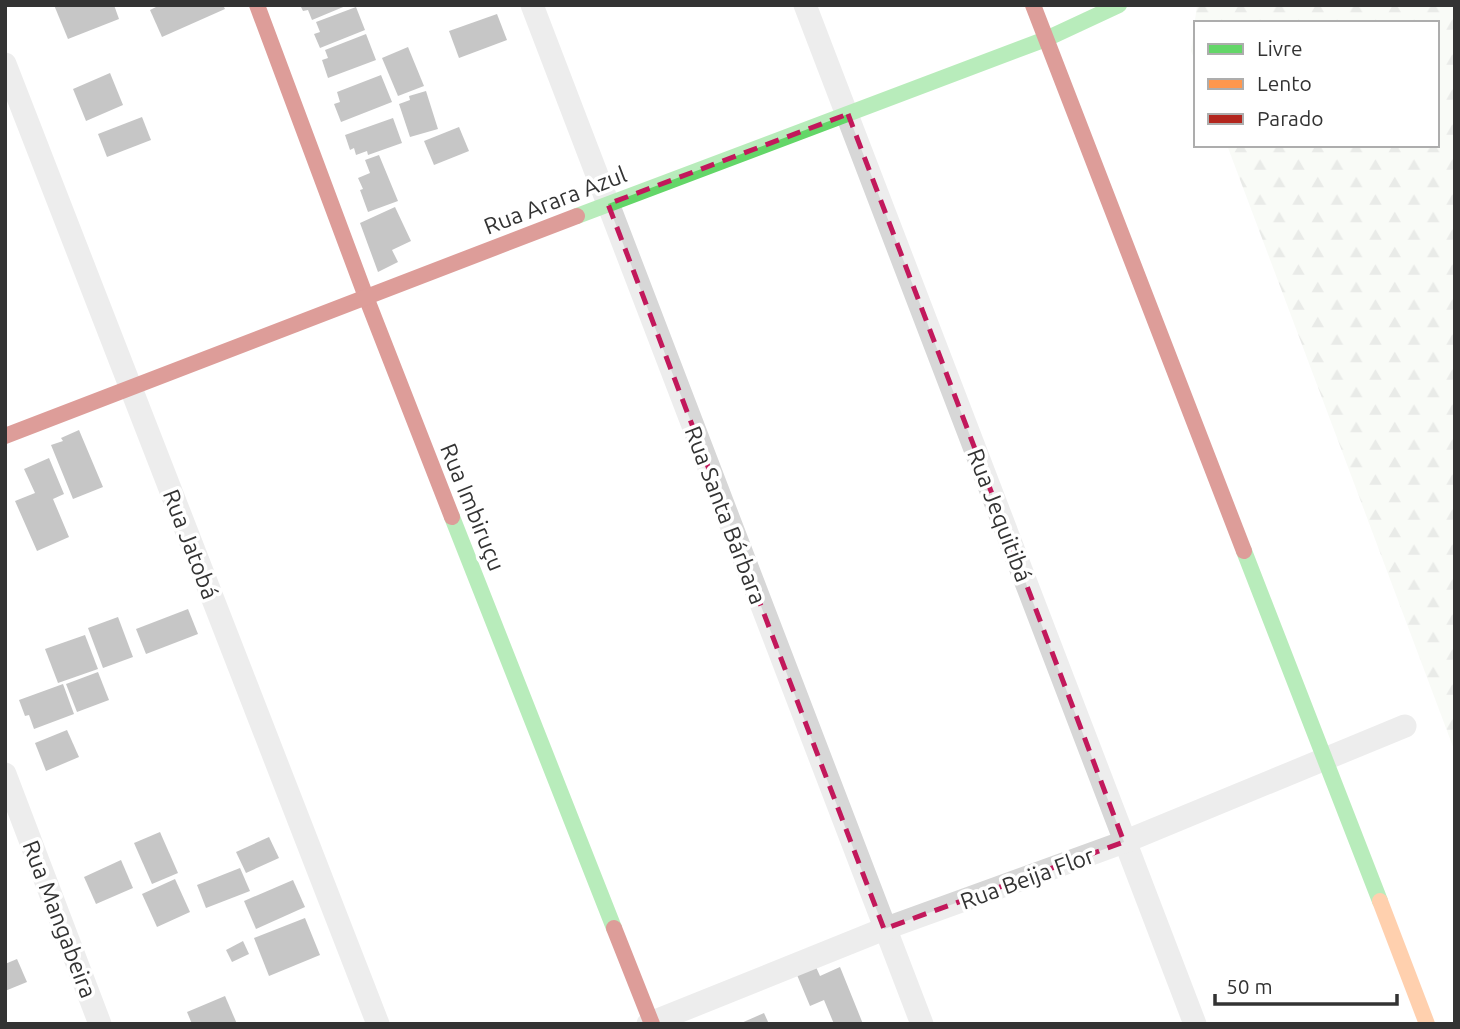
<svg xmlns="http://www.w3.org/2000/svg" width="1460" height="1029" font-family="Ubuntu,sans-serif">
  <defs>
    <pattern id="forest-firs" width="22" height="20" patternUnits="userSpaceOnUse" patternTransform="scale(1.75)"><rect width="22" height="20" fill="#f1f5ed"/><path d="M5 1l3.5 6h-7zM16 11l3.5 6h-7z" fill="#cfd2cc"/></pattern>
  </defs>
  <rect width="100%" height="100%" fill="#fff"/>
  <path fill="url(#forest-firs)" d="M1197,5H1455V752L1227,145H1437V23H1196V63L1191,51Z"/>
  <g fill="#818181">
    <path d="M54,5H114L119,19L68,39Z"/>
    <path d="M160,5H223L225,9L162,37L150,10Z"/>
    <path d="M300,5H348L312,20L308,10L303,11Z"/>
    <path d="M356,7L365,30L320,48L314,34L320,32L316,22Z"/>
    <path d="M497,14L507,40L459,58L449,31Z"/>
    <path d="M366,34L376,60L328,78L322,60L328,58L325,50Z"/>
    <path d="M408,47L424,86L398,96L382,58Z"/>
    <path d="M110,73L123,105L86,121L73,89Z"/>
    <path d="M381,75L392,102L341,122L334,104L340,102L337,92Z"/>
    <path d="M426,91L438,129L410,137L399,104L410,100L409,96Z"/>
    <path d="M142,117L151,140L107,157L98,134Z"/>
    <path d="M393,118L402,143L368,155L367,151L356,155L354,148L350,150L345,135Z"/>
    <path d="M459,127L469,151L434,165L424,141Z"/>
    <path d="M379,155L398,201L368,212L360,190L363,189L358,178L370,173L365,160Z"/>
    <path d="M395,207L411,241L392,250L398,262L378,272L360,223Z"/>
    <path d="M79,430L103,487L73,499L51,445L63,441L61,438Z"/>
    <path d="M49,458L64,494L53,499L69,537L37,551L15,501L35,493L24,469Z"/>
    <path d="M188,609L198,634L146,654L136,629Z"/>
    <path d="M118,617L133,657L103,668L88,628Z"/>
    <path d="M85,635L98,669L58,683L45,649Z"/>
    <path d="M98,672L109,700L77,712L66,684Z"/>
    <path d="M63,684L74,714L34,729L29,715L25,716L19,700Z"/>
    <path d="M67,730L79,757L46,771L35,743Z"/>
    <path d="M160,832L178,873L152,884L134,843Z"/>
    <path d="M269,837L279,858L246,873L236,852Z"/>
    <path d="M121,860L133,888L96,904L84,877Z"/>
    <path d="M240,868L250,891L206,908L197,885Z"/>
    <path d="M175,879L190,912L157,927L142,894Z"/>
    <path d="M293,880L305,907L256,929L244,901Z"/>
    <path d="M305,918L320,955L269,976L254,938Z"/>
    <path d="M243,941L249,954L232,962L226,950Z"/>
    <path d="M17,959L27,982L5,991V964Z"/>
    <path d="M816,967L820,976L840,967L863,1024H834L824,1000L810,1006L797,975Z"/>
    <path d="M225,996L237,1024H192L187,1012Z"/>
    <path d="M764,1013L769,1024H739Z"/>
  </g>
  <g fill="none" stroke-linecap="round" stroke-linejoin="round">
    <g stroke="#d7d7d7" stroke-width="23">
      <path d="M532,5L922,1024"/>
      <path d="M805,5L1195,1024"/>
      <path d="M5,64L378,1024"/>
      <path d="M5,774L100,1024"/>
      <path d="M648,1024L884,929L1124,842L1405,726"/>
    </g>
    <g stroke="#63d668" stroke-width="16">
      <path d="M577,216L1046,39L1119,5"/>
      <path d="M452,517L614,928"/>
      <path d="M1244,551L1380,901"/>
    </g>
    <path stroke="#ff974d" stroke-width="16" d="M1380,901L1427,1024"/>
    <g stroke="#b3261e" stroke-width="16">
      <path d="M257,5L366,297L452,517"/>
      <path d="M1033,5L1244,551"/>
      <path d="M5,436L577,216"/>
      <path d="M614,928L652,1024"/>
    </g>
  </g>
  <path d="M0 0H1460V1029H0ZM848,114L1124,842L884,929L608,204Z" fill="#fff" fill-opacity=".55" fill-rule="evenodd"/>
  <path fill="none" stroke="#c2185b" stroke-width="5" stroke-dasharray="14 9" stroke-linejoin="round" d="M848,114L1124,842L884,929L608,204Z"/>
  <g text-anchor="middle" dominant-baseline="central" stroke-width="7" stroke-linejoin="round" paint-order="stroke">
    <g font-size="23" fill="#333" stroke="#fff">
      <text transform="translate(555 200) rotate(-21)">Rua Arara Azul</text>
      <text transform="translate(473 507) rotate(68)">Rua Imbiruçu</text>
      <text transform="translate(726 515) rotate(69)">Rua Santa Bárbara</text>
      <text transform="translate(1000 515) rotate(69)">Rua Jequitibá</text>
      <text transform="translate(191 544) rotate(69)">Rua Jatobá</text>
      <text transform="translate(1027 878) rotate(-20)">Rua Beija Flor</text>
      <text transform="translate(60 919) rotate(69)">Rua Mangabeira</text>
    </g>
  </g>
  <rect width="1460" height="1029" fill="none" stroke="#333333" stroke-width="14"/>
  <rect x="1194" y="21" width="245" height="126" fill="#ffffff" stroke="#adadad" stroke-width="2"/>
  <rect x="1208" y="44" width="35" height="10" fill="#63d668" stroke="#adadad" stroke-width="2"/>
  <text x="1257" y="56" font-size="21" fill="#333333">Livre</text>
  <rect x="1208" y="79" width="35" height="10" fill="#ff974d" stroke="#adadad" stroke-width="2"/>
  <text x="1257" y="91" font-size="21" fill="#333333">Lento</text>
  <rect x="1208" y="114" width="35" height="10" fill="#b3261e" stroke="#adadad" stroke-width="2"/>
  <text x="1257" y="126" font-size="21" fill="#333333">Parado</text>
  <path d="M1215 994v10h182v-10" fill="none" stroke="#333333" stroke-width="3.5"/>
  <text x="1226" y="994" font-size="21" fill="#333333" stroke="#ffffff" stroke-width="5" paint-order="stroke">50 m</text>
</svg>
